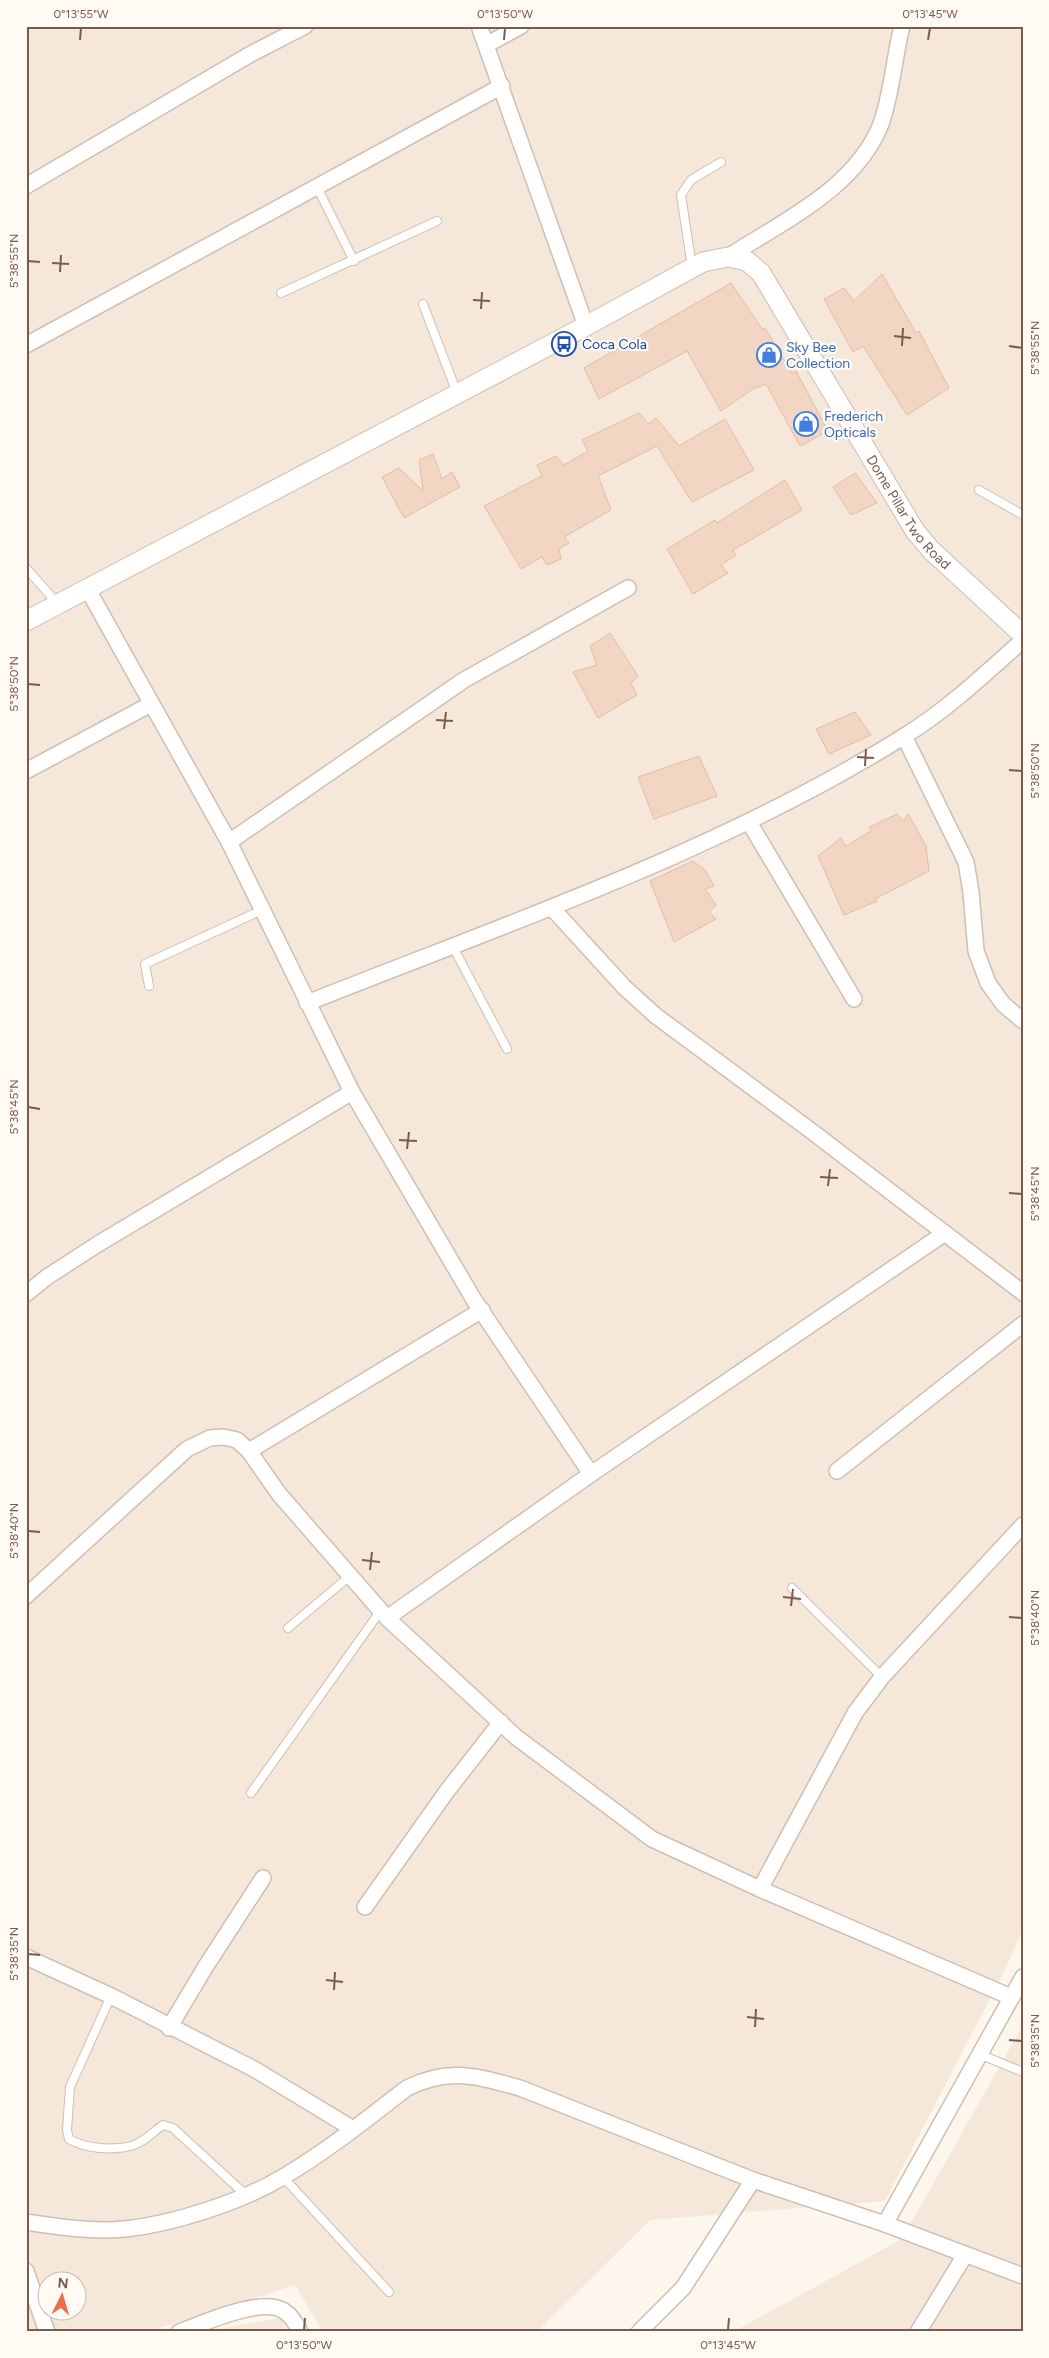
<svg xmlns="http://www.w3.org/2000/svg" width="1049" height="2358" font-family="Figtree,sans-serif">
  <rect width="100%" height="100%" fill="#fdf6ec"/>
  <g fill="#f5e8da" fill-rule="evenodd">
    <path d="M26,26H1023V1930L1006,1968L885,2201L650,2220L537,2332H323L295,2285L147,2332H26ZM48,2280H78V2310H48Z"/>
    <path d="M1023,2025V2332H733L902,2239Z"/>
    <path d="M280,2318L287,2332H215L234,2326Z"/>
  </g>
  <g fill="#f3d5c3" stroke="#e6bba3">
    <path d="M882,274L916,333L919,331L949,388L907,415L863,346L853,352L824,299L844,288L854,301Z"/>
    <path d="M731,283L762,329L765,328L792,373L796,371L828,431L800,446L766,384L753,389L721,411L687,351L599,399L584,368Z"/>
    <path d="M639,413L649,424L656,418L679,446L725,419L754,470L692,502L657,446L598,476L611,510L564,537L569,543L559,549L561,559L547,565L542,557L521,569L484,506L542,476L537,465L556,456L564,465L588,451L582,440Z"/>
    <path d="M433,454L442,479L452,472L460,487L404,518L382,477L399,468L423,491L419,460Z"/>
    <path d="M855,473L877,503L851,515L833,487Z"/>
    <path d="M785,480L802,510L733,550L736,555L721,565L728,573L693,594L667,549L715,520L717,523Z"/>
    <path d="M610,633L638,676L631,683L637,695L598,718L573,672L597,665L590,646Z"/>
    <path d="M855,712L871,735L829,754L816,729Z"/>
    <path d="M699,756L717,796L654,819L638,777Z"/>
    <path d="M897,814L903,821L908,814L926,846L929,871L875,899L877,901L844,915L818,856L841,838L846,846L871,831L870,827Z"/>
    <path d="M693,861L705,870L714,886L705,889L716,905L709,912L716,919L674,942L650,881Z"/>
  </g>
  <g fill="none" stroke-linecap="round" stroke-linejoin="round">
    <defs>
      <g id="service">
        <path d="M317,187L354,261"/>
        <path d="M692,267L681,195L691,180L721,162"/>
        <path d="M281,293L437,221"/>
        <path d="M423,304L457,393"/>
        <path d="M979,490L1023,515"/>
        <path d="M26,568L58,604"/>
        <path d="M452,945L507,1049"/>
        <path d="M149,986L145,964L262,910"/>
        <path d="M792,1588L882,1677"/>
        <path d="M288,1628L351,1575"/>
        <path d="M251,1793L381,1610"/>
        <path d="M111,1996L70,2087L67,2130L69,2139C86,2149 114,2151 134,2145C144,2142 154,2131 163,2125L173,2128L247,2196"/>
        <path d="M979,2054L1023,2072"/>
        <path d="M283,2177L389,2292"/>
      </g>
      <g id="minor">
        <path d="M479,26L586,326"/>
        <path d="M486,45L521,26"/>
        <path d="M26,186L249,55L305,26"/>
        <path d="M728,257C783,221 856,188 881,124C892,93 894,58 902,26"/>
        <path d="M26,345L502,86"/>
        <path d="M87,588L229,842L352,1092L474,1300L591,1474"/>
        <path d="M904,736L966,862L971,892L976,951L988,983L1003,1004L1023,1021"/>
        <path d="M26,771L151,704"/>
        <path d="M749,822L854,999"/>
        <path d="M229,842L464,680L628,588"/>
        <path d="M552,908L624,987L656,1016L810,1130L1023,1293"/>
        <path d="M307,1003C508,923 718,852 903,737C947,710 985,674 1023,640"/>
        <path d="M26,1294L47,1277L98,1244L352,1092"/>
        <path d="M249,1451L482,1310"/>
        <path d="M837,1471L1023,1324"/>
        <path d="M26,1596L187,1449L210,1438L223,1437L237,1440L249,1451L279,1494L387,1618L516,1737L652,1839L760,1889L1011,1997"/>
        <path d="M387,1618L591,1474L945,1233"/>
        <path d="M760,1889L855,1713L882,1677L1023,1525"/>
        <path d="M365,1907L447,1791L501,1722"/>
        <path d="M26,1957L111,1996L254,2069L353,2129"/>
        <path d="M169,2028L206,1966L263,1878"/>
        <path d="M26,2222C58,2227 92,2232 125,2229C173,2224 241,2202 283,2177C327,2151 367,2119 407,2088C449,2067 476,2076 520,2088L753,2180L885,2224L1023,2276"/>
        <path d="M885,2224L1023,1977"/>
        <path d="M26,2271L47,2332"/>
        <path d="M179,2332C202,2324 262,2296 284,2311C292,2316 296,2323 300,2332"/>
        <path d="M639,2332L683,2288L753,2180"/>
        <path d="M918,2332L965,2255"/>
      </g>
      <g id="tertiary">
        <path id="s1" d="M26,621L586,326L703,262L728,257L747,261L761,273L915,531L931,550L1023,635"/>
      </g>
    </defs>
    <use href="#service" stroke="#d1beb0" stroke-width="10"/>
    <use href="#minor" stroke="#d1beb0" stroke-width="18"/>
    <use href="#tertiary" stroke="#d1beb0" stroke-width="21"/>
    <use href="#service" stroke="#fff" stroke-width="8"/>
    <use href="#minor" stroke="#fff" stroke-width="15"/>
    <use href="#tertiary" stroke="#fff" stroke-width="19"/>
  </g>
  <path fill="none" stroke="#7a5c4d" stroke-width="2" d="M80,40L81,28M504,40L505,28M928,40L930,28M28,261L40,262M52,263L69,264M60,272L61,255M473,300L490,301M481,309L482,292M894,336L911,338M902,346L903,328M1009,346L1022,348M28,684L40,685M436,720L453,721M444,729L446,712M857,757L874,758M865,766L866,749M1009,770L1022,771M28,1107L40,1109M399,1140L417,1141M407,1149L409,1132M820,1177L838,1178M828,1186L830,1169M1009,1193L1022,1194M28,1531L40,1532M362,1560L380,1562M370,1570L372,1552M783,1597L801,1599M791,1606L793,1589M1009,1617L1022,1618M28,1954L40,1955M326,1980L343,1982M334,1990L335,1972M747,2017L764,2019M755,2027L756,2009M1009,2040L1022,2041M304,2330L305,2318M728,2330L729,2318"/>
  <defs>
    <symbol id="bus-ring" viewBox="-11 -11 22 22"><circle r="9.5" fill="#fffaf3" stroke="#1a4fb4" stroke-width="1.5"/><path d="M-5-6H5V4H4V6H2V4H-2V6H-4V4H-5ZM-3.5-4V0h7V-4ZM-3.5 1.2v1.5H-2V1.2ZM2 1.2v1.5H3.5V1.2Z" fill="#1a4fb4"/></symbol>
    <symbol id="shop-ring" viewBox="-11 -11 22 22"><circle r="9.5" fill="#fffaf3" stroke="#3f7fe0" stroke-width="1.5"/><path d="M-5-2.5h2.3a2.7 3.5 0 0 1 5.4 0H5L5.5 6h-11ZM-1.5-2.5h3a1.5 2.3 0 0 0-3 0Z" fill="#3f7fe0"/></symbol>
  </defs>
  <g fill-rule="evenodd">
    <use href="#bus-ring" x="550" y="330" width="28" height="28"/>
    <use href="#shop-ring" x="755" y="341" width="28" height="28"/>
    <use href="#shop-ring" x="792" y="410" width="28" height="28"/>
  </g>
  <g text-anchor="middle" dominant-baseline="central" stroke-width="4.5" stroke-linejoin="round" paint-order="stroke">
    <g font-size="14" fill="#164399" stroke="#fffaf3" text-anchor="start">
      <text x="582" y="344">Coca Cola</text>
    </g>
    <g font-size="14" fill="#366cbe" stroke="#fffaf3" text-anchor="start">
      <text x="786" y="347">Sky Bee<tspan x="786" dy="16">Collection</tspan></text>
      <text x="824" y="416">Frederich<tspan x="824" dy="16">Opticals</tspan></text>
    </g>
    <g font-size="14" fill="#7a5c4d" stroke="#fffaf3">
      <text stroke="none"><textPath href="#s1" startOffset="1111">Dome Pillar Two Road</textPath></text>
    </g>
  </g>
  <rect width="1049" height="2358" fill="none" stroke="#fffaf3" stroke-width="55"/>
  <g transform="translate(62 2296) rotate(5)"><circle r="24" fill="#fffaf3" stroke="#cabbb1"/>
  <path d="M0-4L9 19L0 12L-9 19Z" fill="#e76f51"/>
  <text y="-8" font-size="14" font-weight="bold" text-anchor="middle" fill="#7a5c4d">N</text>
  </g>
  <rect x="28" y="28" width="994" height="2302" fill="none" stroke="#7a5c4d" stroke-width="2"/>
  <g font-size="12" text-anchor="middle" fill="#7a5c4d">
    <text x="81" y="18">0°13'55"W</text>
    <text x="505" y="18">0°13'50"W</text>
    <text x="930" y="18">0°13'45"W</text>
    <text transform="translate(14 261) rotate(-90)" y="4">5°38'55"N</text>
    <text transform="translate(1035 348) rotate(-90)" y="4">5°38'55"N</text>
    <text transform="translate(14 684) rotate(-90)" y="4">5°38'50"N</text>
    <text transform="translate(1035 771) rotate(-90)" y="4">5°38'50"N</text>
    <text transform="translate(14 1107) rotate(-90)" y="4">5°38'45"N</text>
    <text transform="translate(1035 1194) rotate(-90)" y="4">5°38'45"N</text>
    <text transform="translate(14 1531) rotate(-90)" y="4">5°38'40"N</text>
    <text transform="translate(1035 1618) rotate(-90)" y="4">5°38'40"N</text>
    <text transform="translate(14 1954) rotate(-90)" y="4">5°38'35"N</text>
    <text transform="translate(1035 2041) rotate(-90)" y="4">5°38'35"N</text>
    <text x="304" y="2349">0°13'50"W</text>
    <text x="728" y="2349">0°13'45"W</text>
  </g>
</svg>
